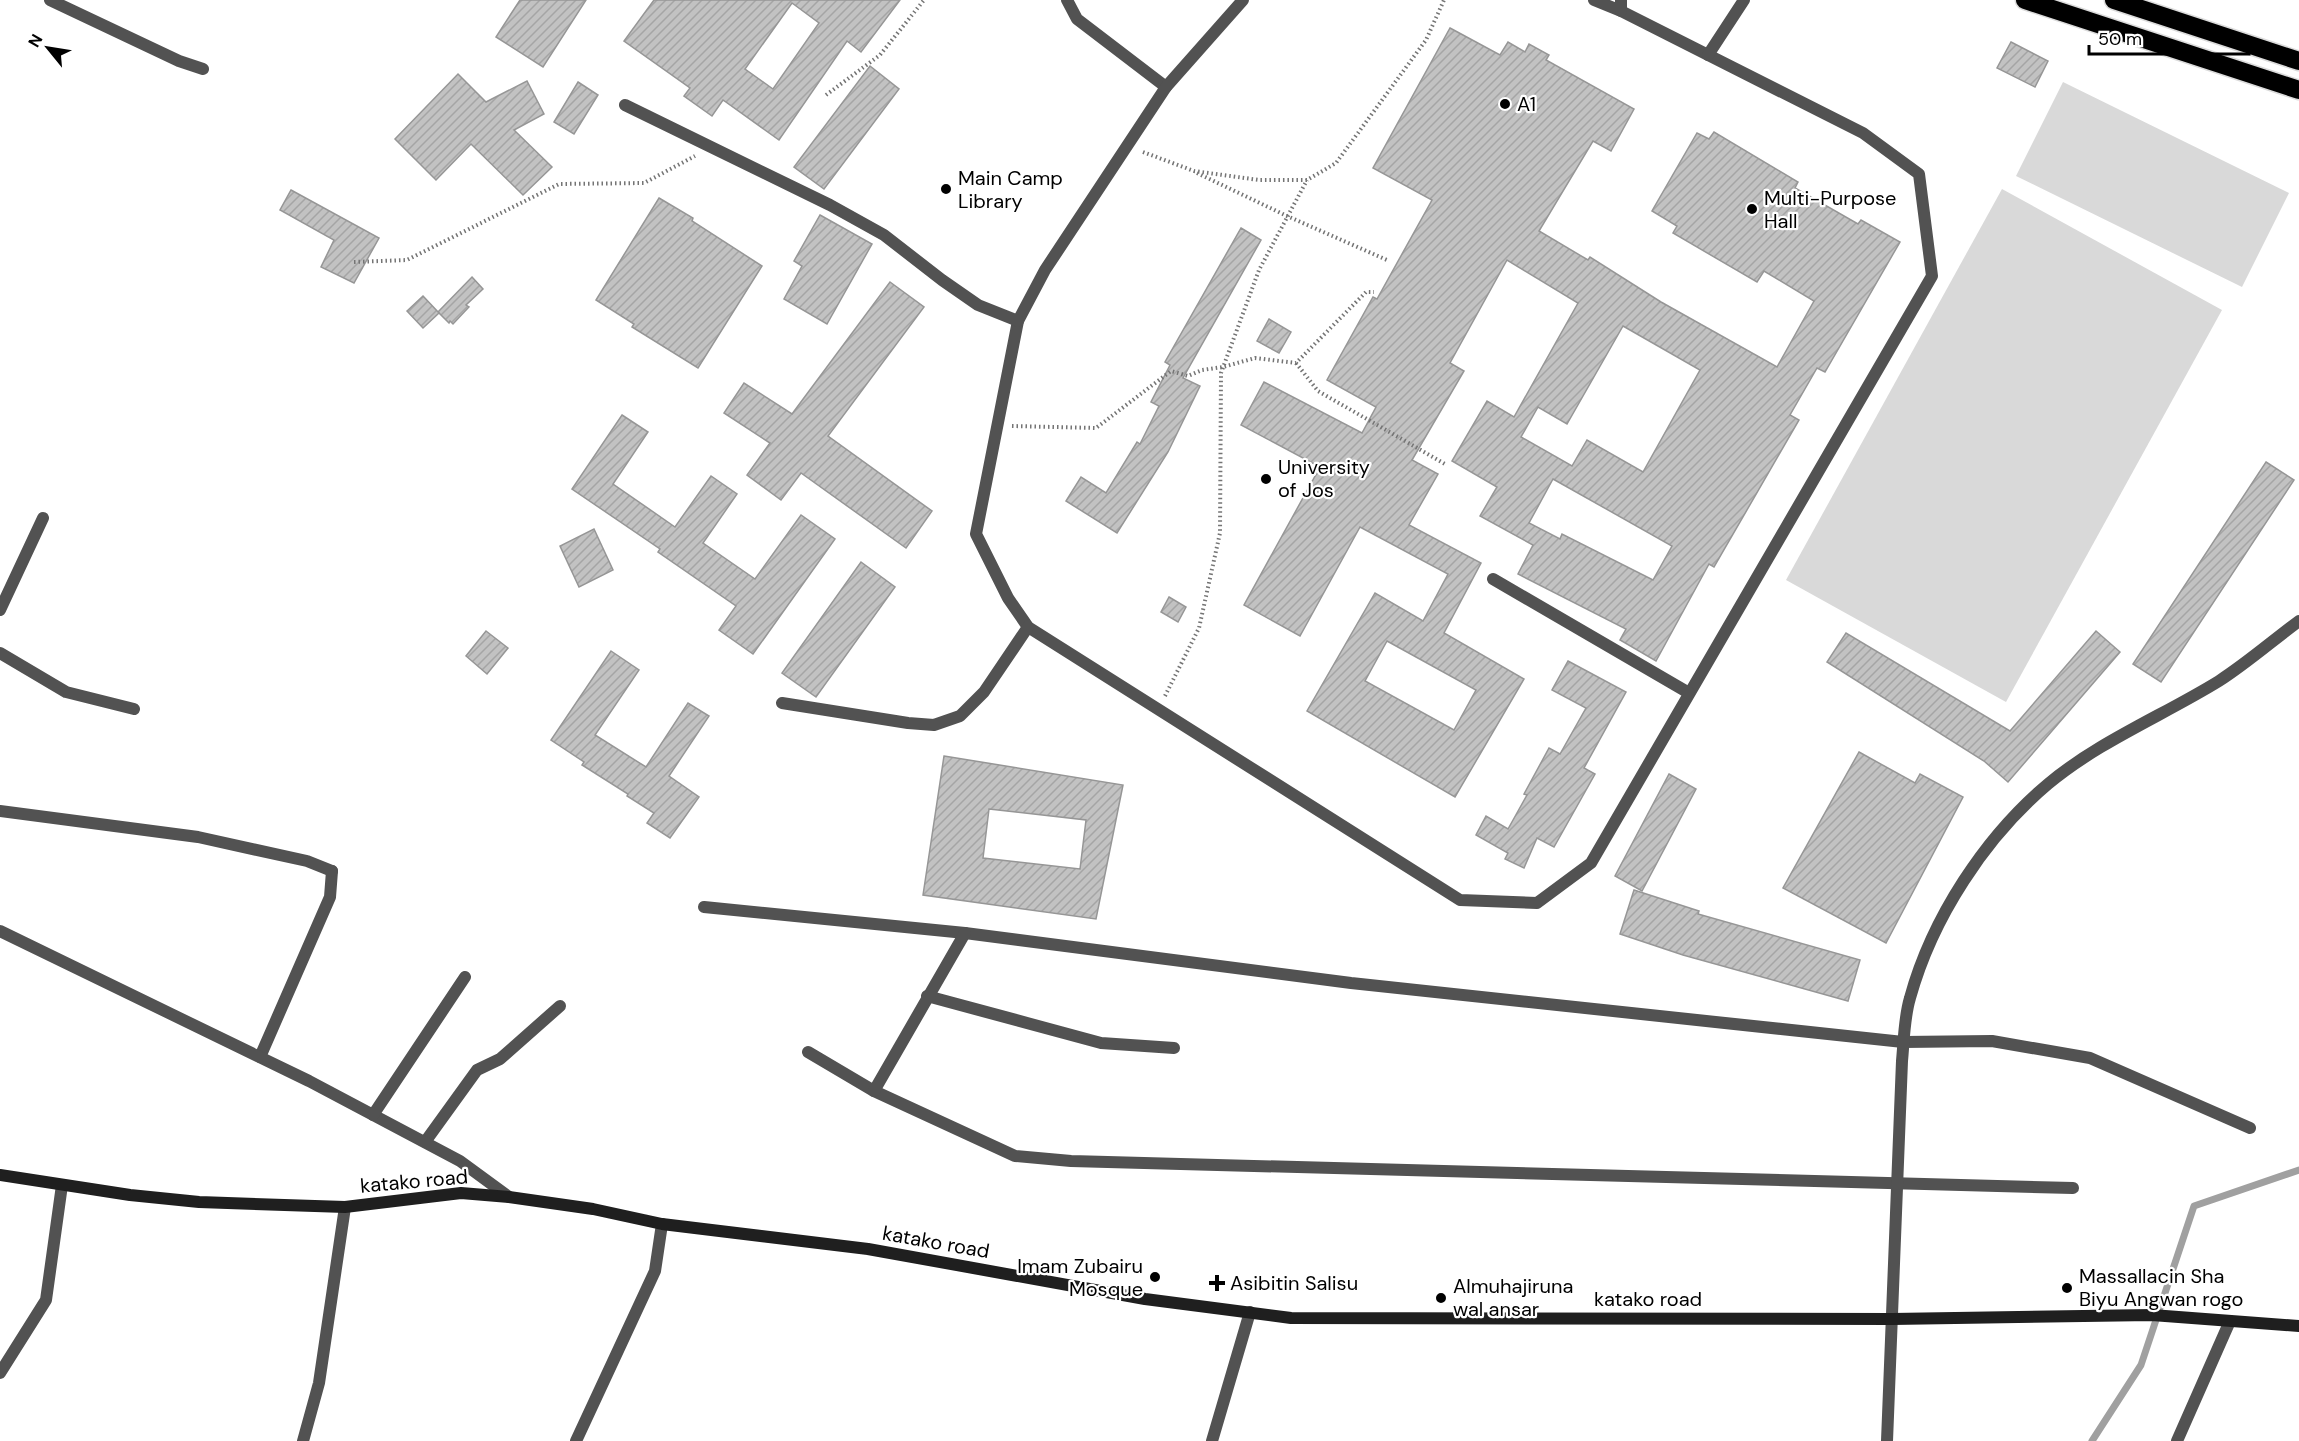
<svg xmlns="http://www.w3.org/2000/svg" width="2299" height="1441" font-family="'DM Sans',sans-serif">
  <defs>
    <pattern id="building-hatch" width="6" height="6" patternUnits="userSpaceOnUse" patternTransform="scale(1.5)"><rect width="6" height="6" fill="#c2c2c2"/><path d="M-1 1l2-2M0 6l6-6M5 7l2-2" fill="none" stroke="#a5a5a5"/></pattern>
  </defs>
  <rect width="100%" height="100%" fill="#fff"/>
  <g fill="#d9d9d9">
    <path d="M2063,82L2289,193L2242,287L2016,176Z"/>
    <path d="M2002,189L2222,310L2006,702L1786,580Z"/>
  </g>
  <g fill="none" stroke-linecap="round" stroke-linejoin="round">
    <path stroke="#a0a0a0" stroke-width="7" d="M2092,1441L2141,1365L2194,1206L2299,1170"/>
  </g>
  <g fill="url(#building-hatch)" stroke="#969696" stroke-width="1.5" fill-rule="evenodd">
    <path d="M520,0H586L543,67L496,37Z"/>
    <path d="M654,0H900L861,52L847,41L779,140L723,100L712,116L684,96L690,88L624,41ZM792,3L819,23L773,89L745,69Z"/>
    <path d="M1450,28L1500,55L1508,42L1525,52L1529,44L1549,55L1546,60L1634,109L1611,151L1593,141L1539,231L1588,260L1590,257L1661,302L1777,367L1814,301L1764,271L1757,282L1673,233L1677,226L1652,211L1697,133L1709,139L1714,132L1798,182L1795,188L1858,224L1861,220L1900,242L1825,372L1817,368L1790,415L1799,420L1714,567L1709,564L1656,661L1620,640L1626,629L1518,574L1533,545L1480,516L1497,487L1452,461L1487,401L1514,417L1578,303L1507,260L1450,363L1464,371L1412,460L1438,474L1409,525L1481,563L1444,633L1524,679L1455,797L1307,711L1375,593L1423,621L1448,574L1360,527L1300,636L1244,605L1320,467L1241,425L1264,382L1362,433L1376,407L1327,380L1373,297L1377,299L1432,200L1373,168ZM1623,326L1700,370L1643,472L1587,440L1572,466L1521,437L1538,407L1567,424ZM1553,479L1672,546L1653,580L1562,534L1560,539L1529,523ZM1387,641L1476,690L1454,730L1365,681Z"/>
    <path d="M2011,42L2048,61L2035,87L1997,68Z"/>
    <path d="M870,66L899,89L824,189L794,167Z"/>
    <path d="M458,74L486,102L527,81L544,114L514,130L552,167L523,195L471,144L436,180L395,139Z"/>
    <path d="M578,82L598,95L574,134L554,122Z"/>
    <path d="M291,190L379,238L354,283L321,267L334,240L280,210Z"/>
    <path d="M659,198L693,218L692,221L762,266L698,368L632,327L634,324L596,300Z"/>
    <path d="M820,215L872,244L827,324L784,299L802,266L794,261Z"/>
    <path d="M1241,228L1261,240L1183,378L1200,386L1168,452L1117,533L1066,501L1081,477L1106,493L1137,442L1140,444L1159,406L1151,402L1170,365L1165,362Z"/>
    <path d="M472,277L483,289L466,305L469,307L453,324L450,321L449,323L438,312Z"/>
    <path d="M890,282L924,307L828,436L932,511L906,548L801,473L781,500L747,475L770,443L724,413L744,383L792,414Z"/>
    <path d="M423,296L439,313L423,328L407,311Z"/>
    <path d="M1269,319L1291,332L1279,353L1257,341Z"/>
    <path d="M622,415L648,432L613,484L675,527L711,476L737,494L703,543L755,579L801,515L835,539L753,654L719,630L736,606L658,552L660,549L572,489Z"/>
    <path d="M2266,462L2294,480L2161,682L2133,664Z"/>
    <path d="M594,529L613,570L579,587L560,546Z"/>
    <path d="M861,562L895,587L816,697L782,673Z"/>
    <path d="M1169,597L1186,607L1178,622L1161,612Z"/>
    <path d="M486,631L508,648L487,674L466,656Z"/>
    <path d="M2096,631L2120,652L2008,782L1984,761L1827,662L1846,633L2010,731Z"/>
    <path d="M611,651L639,670L595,735L646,767L688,703L709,716L669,776L699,797L670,838L647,823L654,813L627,796L628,794L582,765L584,762L551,740Z"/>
    <path d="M1568,661L1626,692L1584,768L1595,774L1554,847L1537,838L1524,868L1505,859L1508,853L1476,835L1486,816L1508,829L1527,795L1524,794L1549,748L1560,754L1586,708L1552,690Z"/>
    <path d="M1859,752L1915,783L1920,774L1963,797L1886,943L1783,888Z"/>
    <path d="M944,756L1123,785L1096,919L923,895ZM989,809L1086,820L1080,869L983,858Z"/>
    <path d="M1669,774L1696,789L1642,891L1615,876Z"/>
    <path d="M1634,890L1699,911L1698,914L1860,960L1848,1001L1683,955L1620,934Z"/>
  </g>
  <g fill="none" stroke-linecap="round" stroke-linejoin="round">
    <defs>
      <g id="highway">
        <path d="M2025,0L2299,90"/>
        <path d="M2114,0L2299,61"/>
      </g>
    </defs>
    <use href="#highway" stroke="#dbdbdb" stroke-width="21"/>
    <g stroke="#747474" stroke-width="4" stroke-dasharray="1.5 3" stroke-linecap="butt">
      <path d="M826,95L880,55L924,0"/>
      <path d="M1143,152L1194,171L1259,180H1307L1336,163L1426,40L1444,0"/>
      <path d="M1197,173L1287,216L1387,260"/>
      <path d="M354,262L407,260L559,184L644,183L695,156"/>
      <path d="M1296,363L1318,391L1445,464"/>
      <path d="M1012,426L1096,428L1171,371L1188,376L1202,370L1223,367L1255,358L1296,363L1366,292H1374"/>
      <path d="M1165,696L1199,628L1220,533L1221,373L1259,270L1307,180"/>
    </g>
    <g stroke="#525252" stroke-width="12">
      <path d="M1067,0L1077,19L1166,87"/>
      <path d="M1243,0L1166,87L1045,270L1018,321L976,534L1008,598L1028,627L1460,900L1537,903L1591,863L1932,276L1919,174L1863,133L1621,11L1594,0"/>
      <path d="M625,105L830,205L884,235L942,280L978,305L1018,321"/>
      <path d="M1493,579L1689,693"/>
      <path d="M782,703L908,723L934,725L960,716L984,692L1028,627"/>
      <path d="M260,1057L330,897L332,871"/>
      <path d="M425,1142L477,1070L500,1059L560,1006"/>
    </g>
    <g stroke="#525252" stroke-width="12">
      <path d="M50,0L179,61L203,69"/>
      <path d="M1621,11V0"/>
      <path d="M1708,55L1744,0"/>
      <path d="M0,610L43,518"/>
      <path d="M0,653L66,692L134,709"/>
      <path d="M0,811L198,837L307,861L332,871"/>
      <path d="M704,907L965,933L1351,983L1903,1042L1992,1041L2090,1058L2250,1128"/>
      <path d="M0,931L309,1081L460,1161L509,1197"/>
      <path d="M927,996L1101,1043L1174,1048"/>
      <path d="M808,1052L874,1091L1015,1156L1071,1161L2073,1188"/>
      <path d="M874,1091L965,933"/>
      <path d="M373,1115L465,977"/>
      <path d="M0,1373L46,1300L62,1185"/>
      <path d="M303,1441L319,1383L345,1207"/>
      <path d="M576,1441L655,1271L662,1224"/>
      <path d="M1212,1441L1250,1312"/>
      <path d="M1887,1441L1902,1061C1904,1040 1904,1018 1910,998C1932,918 1985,837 2048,784C2098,742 2164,715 2219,681C2247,663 2272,641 2299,621"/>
      <path d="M2177,1441L2230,1321"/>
    </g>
    <path stroke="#1f1f1f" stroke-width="12" d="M0,1175L130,1195L199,1202L345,1207L461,1193L509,1197L593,1209L662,1224L868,1249L1145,1299L1291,1318L1892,1319L2152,1315L2299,1326"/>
    <use href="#highway" stroke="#000" stroke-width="18"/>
  </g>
  <g fill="#000" stroke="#fff" stroke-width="2">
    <circle cx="1505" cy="104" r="6"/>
    <circle cx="946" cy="189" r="6"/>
    <circle cx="1752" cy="209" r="6"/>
    <circle cx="1266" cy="479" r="6"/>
    <circle cx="1155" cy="1277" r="6"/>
    <path d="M1214 1274h6v6h6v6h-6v6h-6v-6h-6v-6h6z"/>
    <circle cx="2067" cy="1288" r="6"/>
    <circle cx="1441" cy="1298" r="6"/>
  </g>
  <g text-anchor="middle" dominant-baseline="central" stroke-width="4.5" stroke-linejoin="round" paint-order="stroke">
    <g font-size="20" fill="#000" stroke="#fff" text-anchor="start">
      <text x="1517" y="104">A1</text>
      <text x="958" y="178">Main Camp<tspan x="958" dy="23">Library</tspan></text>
      <text x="1764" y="198">Multi-Purpose<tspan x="1764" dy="23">Hall</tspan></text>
      <text x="1278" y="467">University<tspan x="1278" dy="23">of Jos</tspan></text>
      <text x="1143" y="1266" text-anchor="end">Imam Zubairu<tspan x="1143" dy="23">Mosque</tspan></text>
      <text x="2079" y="1276">Massallacin Sha<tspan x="2079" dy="23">Biyu Angwan rogo</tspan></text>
      <text x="1230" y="1283">Asibitin Salisu</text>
      <text x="1453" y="1286">Almuhajiruna<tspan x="1453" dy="23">wal ansar</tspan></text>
    </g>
    <g font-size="20" fill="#000" stroke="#fff">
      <text transform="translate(414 1181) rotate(-5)">katako road</text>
      <text transform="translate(936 1242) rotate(10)">katako road</text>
      <text x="1648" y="1299">katako road</text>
    </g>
  </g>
  <g transform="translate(48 48) rotate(300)" stroke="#ffffff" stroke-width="4.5" paint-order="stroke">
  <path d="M0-4.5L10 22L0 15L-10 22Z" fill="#000000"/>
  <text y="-9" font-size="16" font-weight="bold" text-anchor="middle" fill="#000000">N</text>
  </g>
  <path d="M2089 45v9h160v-9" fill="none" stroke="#000000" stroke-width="3"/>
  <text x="2098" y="45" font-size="18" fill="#000000" stroke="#ffffff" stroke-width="4.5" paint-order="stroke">50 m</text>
</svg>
